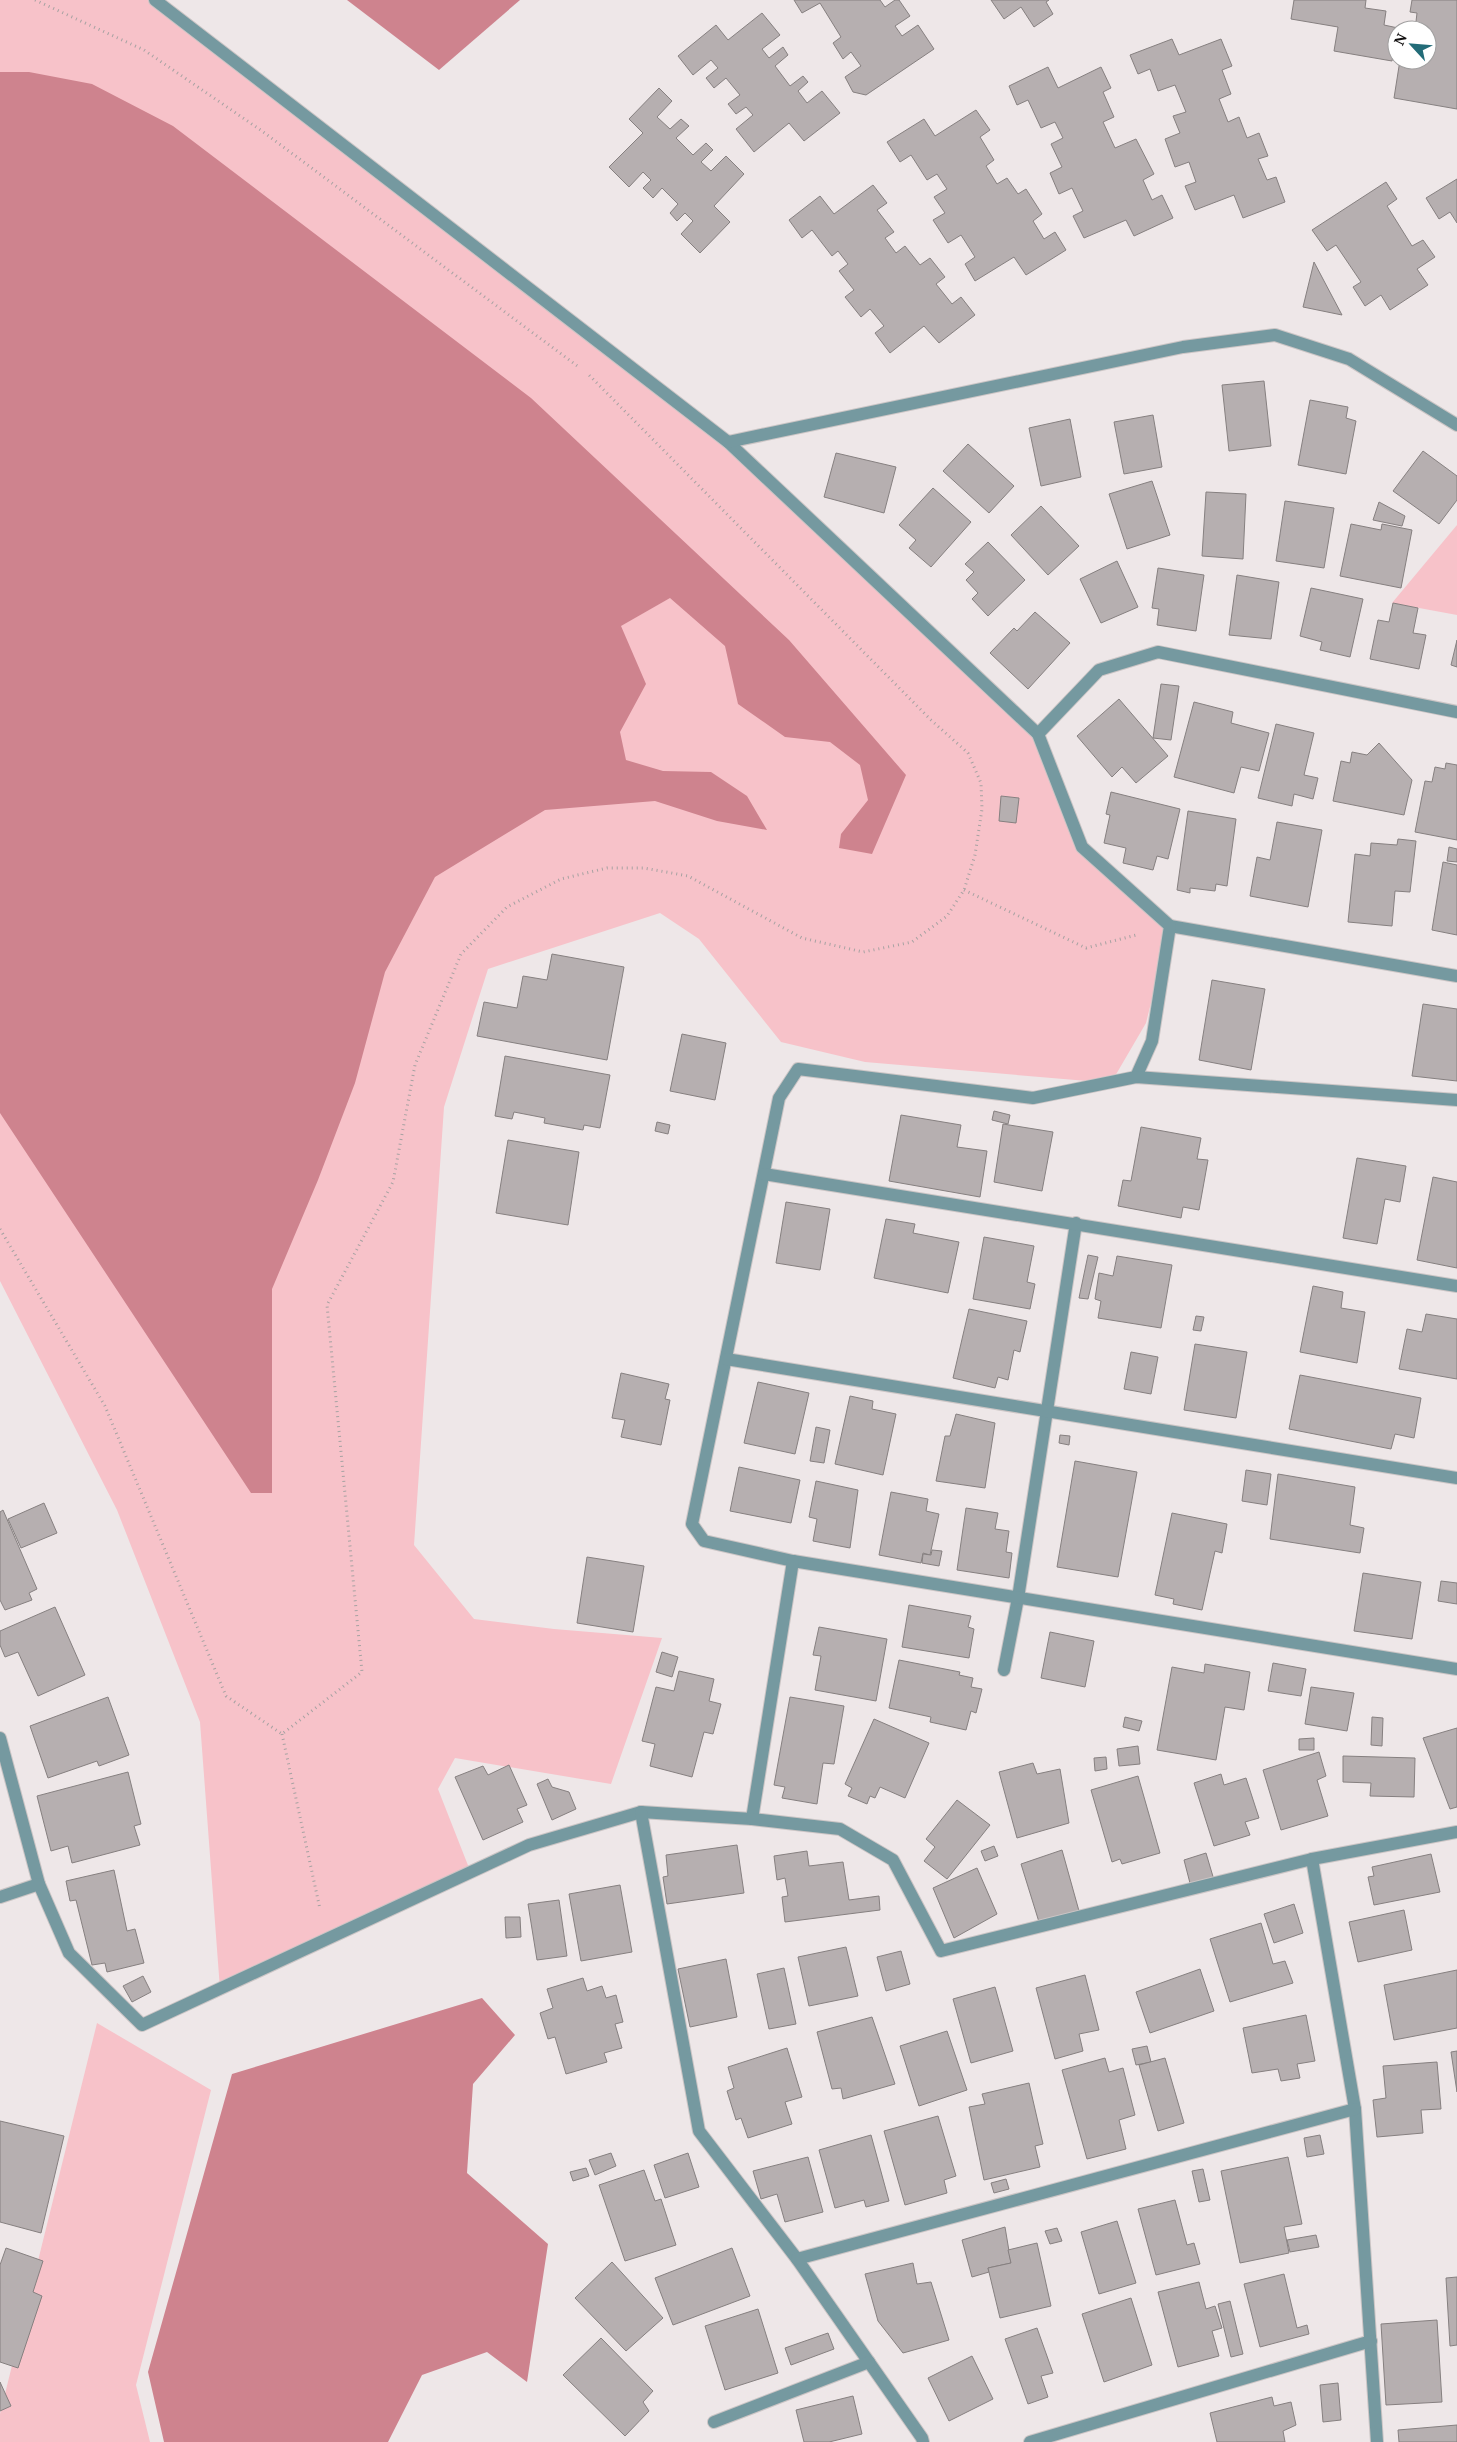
<svg xmlns="http://www.w3.org/2000/svg" width="1457" height="2442" font-family="'Noto Serif',serif">
  <rect width="100%" height="100%" fill="#eee7e8"/>
  <g fill="#f7c2c9">
    <path d="M0,0H154L728,442L1038,734L1082,847L1170,926L1146,1023L1111,1083L865,1062L781,1042L699,939L660,913L488,969L444,1107L414,1545L474,1619L554,1629L662,1638L611,1784L455,1758L438,1789L471,1873L220,1989L200,1722L117,1510L0,1281Z"/>
    <path d="M1457,525V615L1392,603Z"/>
    <path d="M97,2023L211,2090L136,2385L150,2442H0V2414Z"/>
  </g>
  <g fill="#ce838e">
    <path d="M347,0H520L439,70Z"/>
    <path d="M0,72H29L92,84L173,126L531,398L789,640L906,775L872,854L839,848L841,834L868,800L860,765L830,742L785,737L738,704L725,646L670,598L621,626L646,684L620,732L626,760L663,771L711,772L747,796L767,830L717,821L655,801L545,810L435,877L385,972L355,1083L318,1180L272,1289V1493H251L0,1113Z"/>
    <path d="M482,1998L515,2035L473,2084L467,2173L548,2244L527,2382L487,2352L422,2375L388,2442H164L148,2372L232,2074Z"/>
  </g>
  <g fill="#b6afb0" stroke="#868080">
    <path d="M794,0H880L885,7L895,0H899L910,16L895,26L902,36L918,25L934,49L866,95L853,92L845,77L861,66L851,52L843,59L833,43L841,37L820,3L802,13Z"/>
    <path d="M991,0H1049L1046,2L1053,14L1034,27L1021,7L1004,19Z"/>
    <path d="M1294,0H1366L1365,8L1386,11L1384,25L1398,28L1392,61L1334,51L1338,27L1291,19Z"/>
    <path d="M1412,0H1457V109L1394,98L1400,60H1427V30H1415L1417,13L1410,12Z"/>
    <path d="M762,13L780,35L762,49L769,58L783,47L788,55L775,66L790,86L803,76L808,82L798,91L807,103L822,91L840,113L804,141L789,123L754,152L736,129L753,115L746,107L736,114L728,104L740,95L726,78L714,88L706,78L718,68L711,60L693,75L678,56L716,25L728,40Z"/>
    <path d="M1172,39L1179,55L1221,39L1232,66L1222,70L1231,94L1219,99L1228,122L1239,117L1247,138L1259,133L1268,156L1258,159L1267,180L1276,177L1285,202L1243,218L1234,195L1195,210L1185,186L1196,182L1189,162L1175,167L1165,139L1180,133L1173,116L1186,112L1175,85L1158,91L1150,69L1138,74L1130,55Z"/>
    <path d="M1048,67L1058,88L1101,67L1111,88L1103,92L1114,117L1103,122L1115,148L1136,139L1154,174L1143,180L1152,200L1162,195L1173,218L1134,236L1126,220L1084,238L1073,216L1083,211L1072,188L1059,194L1050,173L1062,167L1051,144L1063,138L1055,122L1041,128L1028,100L1017,105L1009,86Z"/>
    <path d="M659,88L672,101L657,117L670,129L681,119L689,126L676,138L693,155L706,143L713,150L701,162L711,171L726,156L744,174L714,206L730,222L700,253L681,234L693,221L685,213L677,221L670,213L678,204L662,188L653,198L643,188L651,180L643,172L629,187L609,167L643,133L629,119Z"/>
    <path d="M976,110L990,130L980,137L994,160L986,166L997,184L1007,178L1018,194L1026,189L1042,214L1033,221L1044,239L1055,232L1066,250L1026,275L1014,257L975,281L965,264L975,257L961,235L948,243L933,220L945,213L934,197L947,189L937,174L927,180L911,155L900,162L887,142L924,119L935,136Z"/>
    <path d="M1457,179V223L1450,212L1439,219L1426,198Z"/>
    <path d="M1386,182L1397,199L1387,206L1412,246L1423,240L1435,257L1417,269L1428,285L1390,310L1381,295L1365,306L1353,287L1361,282L1336,245L1327,251L1312,230Z"/>
    <path d="M873,185L887,203L877,210L894,232L885,238L896,253L905,246L920,265L930,258L945,277L936,284L952,304L961,297L975,315L939,343L924,326L890,353L875,333L884,326L870,309L861,317L845,297L854,290L839,271L848,264L838,251L832,256L812,230L802,238L789,220L820,196L834,214Z"/>
    <path d="M1314,262L1342,315L1303,307Z"/>
    <path d="M1264,381L1271,446L1229,451L1222,385Z"/>
    <path d="M1310,400L1348,407L1346,418L1356,421L1346,474L1298,465Z"/>
    <path d="M1153,415L1162,467L1124,474L1114,422Z"/>
    <path d="M1070,419L1081,477L1041,486L1029,428Z"/>
    <path d="M968,444L1014,486L989,513L943,471Z"/>
    <path d="M1423,451L1457,476V500L1439,524L1393,491Z"/>
    <path d="M836,453L896,467L884,513L824,497Z"/>
    <path d="M1152,481L1170,535L1127,549L1109,494Z"/>
    <path d="M933,488L971,522L931,567L909,548L916,540L899,525Z"/>
    <path d="M1206,492L1246,494L1243,559L1202,556Z"/>
    <path d="M1285,501L1334,508L1324,568L1276,561Z"/>
    <path d="M1379,502L1405,516L1402,526L1373,520Z"/>
    <path d="M1041,506L1079,546L1048,575L1011,535Z"/>
    <path d="M1351,524L1381,530L1382,524L1412,530L1401,588L1340,576Z"/>
    <path d="M988,542L1025,580L988,616L972,599L978,593L966,580L974,572L965,564Z"/>
    <path d="M1117,561L1138,607L1101,623L1080,579Z"/>
    <path d="M1158,568L1204,575L1196,631L1157,625L1159,609L1152,608Z"/>
    <path d="M1237,575L1279,582L1271,639L1229,635Z"/>
    <path d="M1311,588L1363,599L1350,657L1320,650L1322,642L1300,636Z"/>
    <path d="M1393,603L1418,608L1413,633L1426,635L1419,669L1370,659L1378,620L1389,622Z"/>
    <path d="M1035,612L1070,643L1028,689L990,653L1014,628L1017,631Z"/>
    <path d="M1457,640V667L1451,665Z"/>
    <path d="M1161,684L1179,686L1171,740L1153,738Z"/>
    <path d="M1119,699L1168,756L1136,783L1122,767L1112,777L1077,736Z"/>
    <path d="M1194,702L1233,712L1231,723L1269,733L1259,771L1241,767L1234,793L1174,777Z"/>
    <path d="M1276,724L1314,733L1304,775L1318,778L1313,799L1294,794L1292,806L1258,798Z"/>
    <path d="M1379,743L1412,780L1404,815L1333,801L1341,761L1350,763L1352,752L1367,755Z"/>
    <path d="M1446,763L1457,765V840L1415,832L1425,781L1432,782L1435,767L1445,769Z"/>
    <path d="M1111,792L1180,809L1168,859L1157,856L1153,870L1123,863L1126,848L1104,843L1110,815L1106,814Z"/>
    <path d="M1001,796L1019,798L1016,823L999,821Z"/>
    <path d="M1188,811L1236,819L1227,886L1216,884L1215,891L1190,888V893L1177,890Z"/>
    <path d="M1277,822L1322,830L1308,907L1250,896L1257,857L1270,860Z"/>
    <path d="M1398,839L1416,841L1410,892L1395,891L1392,926L1348,922L1355,854L1370,856L1371,843L1397,845Z"/>
    <path d="M1449,847L1457,849V862L1447,861Z"/>
    <path d="M1443,862L1457,865V935L1432,930Z"/>
    <path d="M552,954L624,967L607,1060L477,1036L484,1002L517,1008L523,976L547,980Z"/>
    <path d="M1212,980L1265,989L1251,1070L1199,1060Z"/>
    <path d="M1423,1004L1457,1009V1081L1412,1076Z"/>
    <path d="M682,1034L726,1043L715,1100L670,1091Z"/>
    <path d="M505,1056L610,1075L600,1128L584,1125L583,1130L544,1123L545,1118L514,1112L512,1119L495,1116Z"/>
    <path d="M994,1111L1010,1115L1008,1124L992,1120Z"/>
    <path d="M901,1115L961,1125L957,1147L987,1151L980,1197L889,1181Z"/>
    <path d="M657,1122L670,1125L668,1134L655,1131Z"/>
    <path d="M1003,1124L1053,1132L1042,1191L994,1182Z"/>
    <path d="M1141,1127L1201,1138L1197,1159L1208,1160L1199,1210L1183,1207L1181,1218L1118,1206L1123,1180L1131,1181Z"/>
    <path d="M508,1140L579,1152L568,1225L496,1213Z"/>
    <path d="M1357,1158L1406,1166L1400,1202L1385,1199L1377,1244L1343,1238Z"/>
    <path d="M1433,1177L1457,1182V1268L1417,1260Z"/>
    <path d="M786,1202L830,1209L820,1270L776,1263Z"/>
    <path d="M886,1219L915,1224L913,1233L959,1242L948,1293L874,1278Z"/>
    <path d="M984,1237L1034,1246L1027,1282L1035,1284L1030,1309L973,1299Z"/>
    <path d="M1088,1255L1098,1257L1088,1299L1079,1298Z"/>
    <path d="M1117,1256L1172,1265L1161,1328L1098,1318L1101,1301L1095,1299L1099,1273L1113,1276Z"/>
    <path d="M1313,1286L1343,1292L1341,1308L1365,1312L1357,1363L1300,1352Z"/>
    <path d="M969,1309L1027,1321L1020,1352L1014,1350L1008,1380L998,1377L995,1388L953,1378Z"/>
    <path d="M1426,1314L1457,1319V1379L1399,1369L1407,1329L1422,1332Z"/>
    <path d="M1196,1316L1204,1317L1201,1331L1193,1330Z"/>
    <path d="M1195,1344L1247,1352L1236,1418L1184,1410Z"/>
    <path d="M1131,1352L1158,1357L1151,1394L1124,1389Z"/>
    <path d="M621,1373L669,1384L665,1399L670,1400L661,1445L621,1437L625,1420L612,1418Z"/>
    <path d="M1300,1375L1421,1398L1414,1438L1395,1434L1391,1449L1289,1429Z"/>
    <path d="M758,1382L809,1393L795,1454L744,1443Z"/>
    <path d="M850,1396L873,1401L872,1409L896,1414L883,1475L835,1464Z"/>
    <path d="M956,1414L995,1423L985,1488L936,1481L945,1436H950Z"/>
    <path d="M816,1427L830,1430L824,1463L810,1461Z"/>
    <path d="M1060,1435L1070,1436L1069,1445L1059,1443Z"/>
    <path d="M1075,1461L1137,1472L1118,1577L1057,1567Z"/>
    <path d="M739,1467L800,1480L791,1523L730,1511Z"/>
    <path d="M1246,1470L1271,1474L1267,1505L1242,1501Z"/>
    <path d="M1278,1474L1355,1487L1350,1525L1364,1528L1360,1553L1270,1539Z"/>
    <path d="M816,1481L858,1490L850,1548L813,1541L817,1519L809,1517Z"/>
    <path d="M891,1492L928,1499L926,1511L939,1514L930,1555L923,1553L921,1563L879,1555Z"/>
    <path d="M44,1503L57,1533L21,1548L8,1519Z"/>
    <path d="M966,1508L998,1513L995,1529L1009,1531L1006,1552L1012,1553L1009,1578L957,1570Z"/>
    <path d="M3,1510L37,1589L29,1593L32,1600L5,1610L0,1600V1512Z"/>
    <path d="M1172,1513L1227,1524L1222,1553L1215,1551L1202,1610L1173,1604L1174,1599L1155,1595Z"/>
    <path d="M932,1550L942,1551L939,1566L922,1563L923,1554L931,1555Z"/>
    <path d="M587,1557L644,1566L633,1632L577,1623Z"/>
    <path d="M1363,1573L1421,1582L1412,1639L1354,1631Z"/>
    <path d="M1441,1581L1457,1583V1604L1438,1601Z"/>
    <path d="M909,1605L971,1616L968,1627L974,1629L969,1658L902,1647Z"/>
    <path d="M55,1607L85,1675L38,1696L18,1652L5,1657L0,1645V1631Z"/>
    <path d="M819,1627L887,1639L876,1701L815,1690L821,1656L813,1655Z"/>
    <path d="M1050,1632L1094,1641L1085,1687L1041,1678Z"/>
    <path d="M662,1652L678,1657L672,1677L656,1672Z"/>
    <path d="M899,1660L960,1672L959,1675L973,1678L971,1687L982,1689L976,1713L971,1711L966,1730L930,1722L931,1717L889,1708Z"/>
    <path d="M1273,1663L1306,1669L1301,1696L1268,1691Z"/>
    <path d="M1205,1664L1250,1672L1244,1710L1225,1707L1216,1760L1157,1750L1172,1667L1204,1673Z"/>
    <path d="M679,1671L714,1679L709,1701L721,1704L713,1734L704,1732L692,1777L650,1766L655,1744L642,1741L656,1687L674,1691Z"/>
    <path d="M1311,1687L1354,1693L1347,1731L1305,1724Z"/>
    <path d="M108,1697L129,1755L99,1766L97,1761L48,1778L30,1726Z"/>
    <path d="M790,1697L844,1706L834,1764L823,1763L817,1804L782,1798L785,1787L774,1785Z"/>
    <path d="M1125,1717L1142,1721L1139,1731L1123,1727Z"/>
    <path d="M1372,1717L1383,1718L1382,1746L1371,1745Z"/>
    <path d="M874,1719L929,1743L905,1798L880,1787L875,1798L870,1796L867,1804L848,1796L852,1788L845,1784Z"/>
    <path d="M1457,1728V1807L1450,1809L1423,1738Z"/>
    <path d="M1314,1738V1750H1299V1739Z"/>
    <path d="M1138,1746L1140,1764L1119,1766L1117,1749Z"/>
    <path d="M1319,1752L1326,1776L1317,1780L1328,1816L1281,1830L1263,1770Z"/>
    <path d="M1343,1756L1415,1758L1414,1797L1370,1796L1371,1783L1343,1782Z"/>
    <path d="M1106,1757L1107,1769L1095,1771L1094,1758Z"/>
    <path d="M1033,1763L1037,1774L1060,1769L1069,1823L1017,1838L999,1772Z"/>
    <path d="M509,1765L527,1805L517,1809L523,1822L483,1840L455,1777L483,1766L488,1775Z"/>
    <path d="M128,1772L141,1824L134,1826L140,1845L72,1863L68,1846L51,1851L37,1796Z"/>
    <path d="M1221,1774L1224,1785L1246,1778L1259,1818L1245,1822L1250,1835L1214,1846L1194,1783Z"/>
    <path d="M1138,1776L1160,1853L1122,1864L1120,1859L1112,1862L1091,1790Z"/>
    <path d="M548,1779L552,1787L569,1792L576,1809L552,1820L537,1784Z"/>
    <path d="M957,1800L990,1825L947,1879L924,1861L935,1847L926,1839Z"/>
    <path d="M737,1845L744,1893L667,1904L663,1877L668,1876L666,1855Z"/>
    <path d="M994,1846L998,1856L985,1861L981,1851Z"/>
    <path d="M1062,1850L1079,1911L1039,1922L1021,1864Z"/>
    <path d="M807,1851L809,1866L843,1862L849,1900L879,1896L880,1910L785,1922L782,1897L788,1896L785,1878L777,1880L774,1856Z"/>
    <path d="M1206,1853L1214,1880L1191,1887L1184,1860Z"/>
    <path d="M1431,1854L1440,1892L1374,1905L1368,1877L1374,1876L1372,1867Z"/>
    <path d="M977,1868L997,1914L954,1938L933,1888Z"/>
    <path d="M114,1870L127,1931L135,1929L144,1963L107,1972L105,1963L92,1965L76,1900L70,1901L66,1881Z"/>
    <path d="M620,1885L632,1952L581,1961L569,1894Z"/>
    <path d="M559,1900L567,1956L537,1960L528,1904Z"/>
    <path d="M1294,1904L1303,1933L1274,1943L1264,1914Z"/>
    <path d="M1404,1910L1412,1950L1358,1962L1349,1922Z"/>
    <path d="M505,1917H520L521,1937L506,1938Z"/>
    <path d="M1261,1923L1273,1964L1285,1961L1293,1983L1230,2002L1210,1939Z"/>
    <path d="M846,1947L858,1996L809,2006L798,1957Z"/>
    <path d="M901,1951L910,1984L886,1991L877,1957Z"/>
    <path d="M726,1959L737,2017L690,2027L678,1969Z"/>
    <path d="M784,1968L796,2024L769,2029L757,1974Z"/>
    <path d="M1200,1969L1214,2011L1150,2033L1136,1992Z"/>
    <path d="M1457,1970V2028L1394,2040L1384,1985Z"/>
    <path d="M1085,1975L1099,2030L1079,2034L1083,2051L1055,2059L1036,1988Z"/>
    <path d="M143,1976L151,1992L132,2002L123,1986Z"/>
    <path d="M583,1978L587,1991L602,1986L606,1998L616,1995L623,2022L615,2024L622,2048L604,2053L607,2062L566,2074L555,2037L548,2039L540,2013L553,2008L547,1989Z"/>
    <path d="M995,1987L1013,2051L971,2063L953,1999Z"/>
    <path d="M1306,2015L1315,2061L1297,2064L1300,2078L1281,2081L1278,2069L1252,2073L1243,2028Z"/>
    <path d="M872,2017L895,2084L843,2099L841,2088L832,2089L817,2032Z"/>
    <path d="M947,2031L967,2090L919,2106L900,2046Z"/>
    <path d="M1147,2046L1151,2062L1136,2065L1132,2049Z"/>
    <path d="M787,2048L802,2097L785,2102L792,2124L748,2138L741,2118L736,2120L727,2091L734,2088L728,2067Z"/>
    <path d="M1457,2051V2092L1451,2052Z"/>
    <path d="M1105,2058L1109,2072L1123,2068L1135,2115L1119,2120L1126,2149L1087,2159L1062,2070Z"/>
    <path d="M1165,2058L1184,2123L1158,2131L1139,2065Z"/>
    <path d="M1437,2062L1441,2109L1421,2110L1423,2133L1377,2137L1373,2100L1386,2098L1383,2066Z"/>
    <path d="M1029,2083L1043,2144L1035,2146L1040,2167L984,2180L969,2107L985,2104L982,2094Z"/>
    <path d="M938,2116L956,2176L944,2180L947,2193L905,2205L884,2131Z"/>
    <path d="M0,2121L64,2136L41,2233L0,2222Z"/>
    <path d="M871,2135L889,2201L866,2207L864,2200L835,2208L819,2150Z"/>
    <path d="M1320,2135L1324,2154L1307,2157L1304,2138Z"/>
    <path d="M611,2153L616,2166L595,2175L589,2160Z"/>
    <path d="M688,2153L699,2187L665,2198L654,2165Z"/>
    <path d="M808,2157L823,2212L785,2222L777,2194L761,2199L753,2171Z"/>
    <path d="M1288,2157L1302,2224L1284,2227L1289,2253L1240,2263L1221,2171Z"/>
    <path d="M586,2168L589,2176L573,2181L570,2172Z"/>
    <path d="M1203,2169L1210,2200L1199,2202L1192,2171Z"/>
    <path d="M644,2170L655,2201L661,2199L676,2245L625,2261L599,2185Z"/>
    <path d="M1006,2179L1009,2189L994,2193L991,2183Z"/>
    <path d="M1175,2200L1187,2245L1194,2243L1200,2264L1156,2275L1138,2209Z"/>
    <path d="M1117,2221L1136,2283L1099,2294L1081,2232Z"/>
    <path d="M1005,2227L1011,2263L988,2268L989,2272L972,2277L962,2240Z"/>
    <path d="M1057,2228L1062,2241L1050,2244L1045,2231Z"/>
    <path d="M1316,2235L1319,2247L1290,2252L1287,2240Z"/>
    <path d="M1037,2243L1051,2306L1000,2318L988,2268L1011,2263L1008,2250Z"/>
    <path d="M6,2248L43,2261L33,2292L42,2296L18,2368L0,2362V2265Z"/>
    <path d="M732,2248L750,2296L673,2325L655,2278Z"/>
    <path d="M612,2262L663,2318L626,2351L575,2298Z"/>
    <path d="M913,2263L917,2284L931,2282L949,2340L903,2353L878,2321L865,2274Z"/>
    <path d="M1284,2274L1297,2328L1307,2325L1309,2334L1260,2347L1244,2284Z"/>
    <path d="M1457,2277V2345L1450,2346L1446,2278Z"/>
    <path d="M1199,2282L1206,2309L1215,2306L1222,2328L1212,2331L1219,2356L1178,2367L1158,2292Z"/>
    <path d="M1131,2298L1152,2365L1104,2382L1082,2314Z"/>
    <path d="M1230,2301L1243,2354L1231,2357L1218,2304Z"/>
    <path d="M758,2309L778,2373L725,2390L705,2326Z"/>
    <path d="M1437,2320L1442,2402L1386,2405L1381,2324Z"/>
    <path d="M1037,2328L1053,2373L1041,2376L1048,2397L1028,2404L1005,2339Z"/>
    <path d="M828,2333L834,2349L791,2365L785,2348Z"/>
    <path d="M601,2338L653,2391L643,2402L649,2411L625,2436L563,2375Z"/>
    <path d="M972,2356L993,2399L949,2421L928,2378Z"/>
    <path d="M0,2382L11,2406L0,2411Z"/>
    <path d="M1338,2383L1341,2420L1323,2422L1320,2385Z"/>
    <path d="M853,2396L862,2434L829,2442H804L796,2410Z"/>
    <path d="M1272,2397L1274,2406L1291,2402L1296,2425L1283,2431L1285,2442H1217L1210,2413Z"/>
    <path d="M1457,2425V2442H1399L1398,2430Z"/>
  </g>
  <g fill="none" stroke-linecap="round" stroke-linejoin="round">
    <defs>
      <path id="service" d="M1004,1670L1018,1598L1076,1223"/>
      <g id="minor">
        <path d="M155,0L728,442L1038,734"/>
        <path d="M1170,926L1457,976"/>
        <path d="M1136,1077L1152,1041L1170,926L1082,847L1038,734L1099,670L1158,652L1457,712"/>
        <path d="M1457,1100L1136,1077L1033,1098L798,1069L779,1098L692,1524L704,1541L793,1561L1457,1669"/>
        <path d="M764,1174L1457,1286"/>
        <path d="M726,1359L1457,1478"/>
        <path d="M0,1738L39,1884L69,1953L142,2025L529,1845L641,1812L752,1819L793,1561"/>
        <path d="M641,1812L699,2131L797,2259L922,2438L923,2442"/>
        <path d="M752,1819L840,1829L893,1860L941,1951L1312,1859L1457,1832"/>
        <path d="M1312,1859L1355,2109L1377,2442"/>
        <path d="M0,1897L39,1884"/>
        <path d="M797,2259L1355,2109"/>
        <path d="M714,2422L869,2362"/>
        <path d="M1030,2442L1371,2341"/>
      </g>
      <path id="tertiary" d="M728,442L1183,347L1275,335L1349,359L1457,425"/>
    </defs>
    <use href="#service" stroke="#cbc5c5" stroke-width="14"/>
    <use href="#minor" stroke="#cbc5c5" stroke-width="14"/>
    <use href="#tertiary" stroke="#cbc5c5" stroke-width="14"/>
    <g stroke="#a7a2a2" stroke-width="3" stroke-dasharray="1 4" stroke-linecap="butt">
      <path d="M35,0L144,50L262,131L580,368"/>
      <path d="M964,890L1086,948L1136,935"/>
      <path d="M0,1229L105,1406L226,1696L282,1734L362,1672L327,1305L393,1182L415,1065L461,954L507,907L561,879L607,868H644L688,876L802,938L863,952L912,942L947,916L964,890L975,855L982,809L981,783L968,753L931,720L587,373"/>
      <path d="M282,1734L320,1909"/>
    </g>
    <use href="#service" stroke="#7599a0" stroke-width="12"/>
    <use href="#minor" stroke="#7599a0" stroke-width="12"/>
    <use href="#tertiary" stroke="#7599a0" stroke-width="12"/>
  </g>
  <g transform="translate(1412 45) rotate(296)"><circle r="24" fill="#ffffff" stroke="#a09f9f"/>
  <path d="M0-4L9 19L0 12L-9 19Z" fill="#236c78"/>
  <text y="-8" font-size="14" font-weight="bold" text-anchor="middle" fill="#121010">N</text>
  </g>
</svg>
